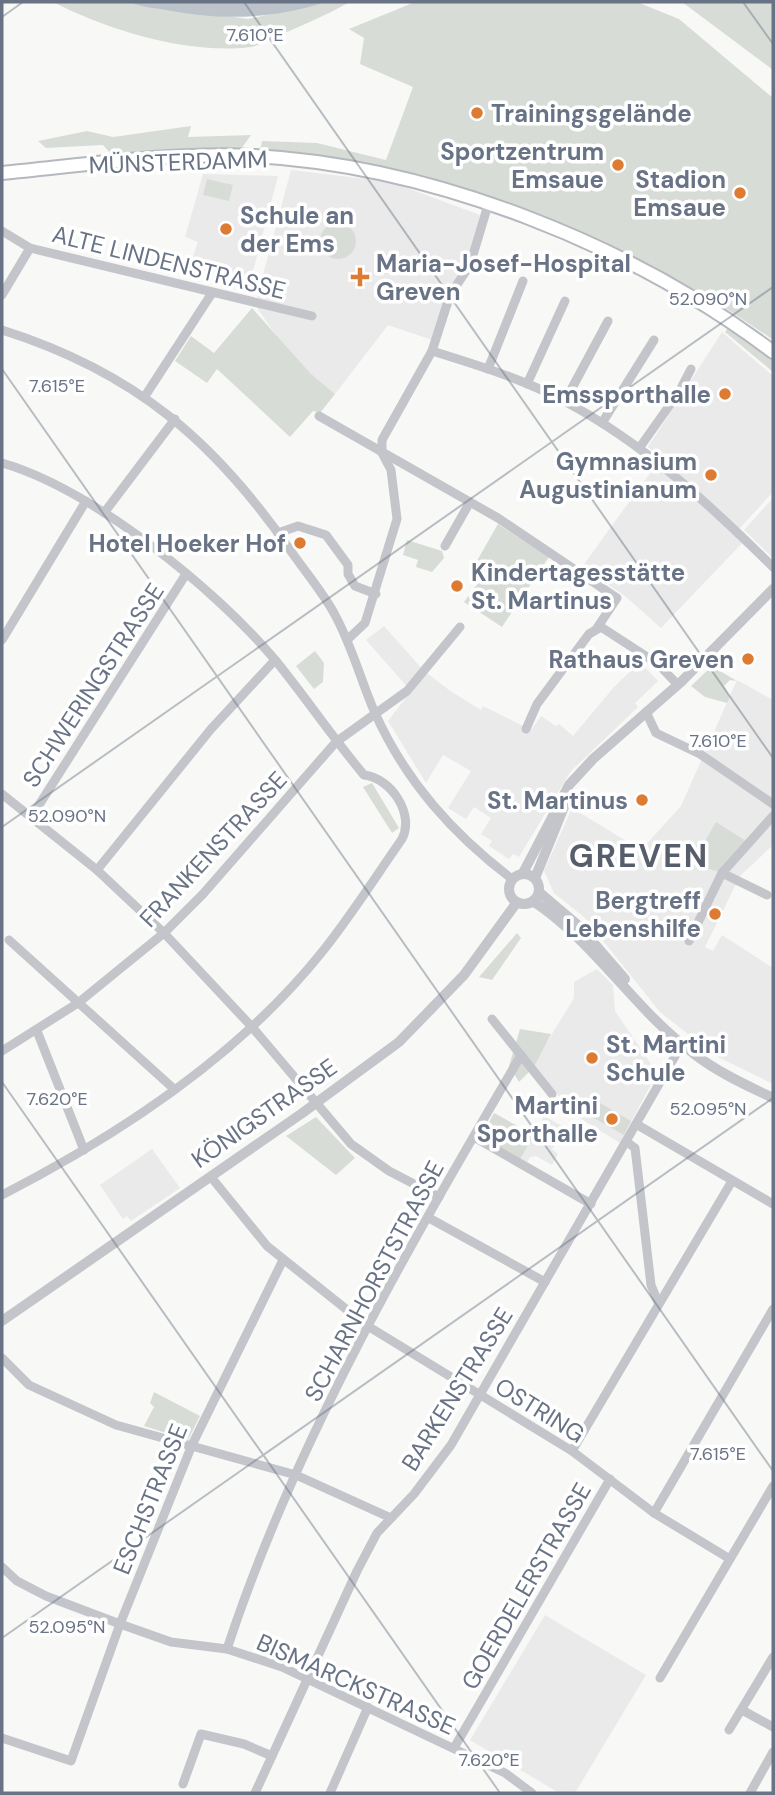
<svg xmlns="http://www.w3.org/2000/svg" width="775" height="1795" font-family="'DM Sans',sans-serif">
  <rect width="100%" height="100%" fill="#f8f9f6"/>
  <g fill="#e9eae9">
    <path d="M291,170L391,182L480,215L467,262L435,341L388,325L335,394L292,358L255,305Z"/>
    <path d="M203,174L278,176L248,290L187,274L198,242L185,237Z"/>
    <path d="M722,332L773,376V492L739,529L747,538L661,628L625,596L582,567L661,458L648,447Z"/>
    <path d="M773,498V558L744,530Z"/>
    <path d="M384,626L423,670L449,690L481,710L483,706L531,730L541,716L556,726L559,724L573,736L614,687L640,662L658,681L635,703L638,707L571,771L519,857L513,854L509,859L489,846L492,841L481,834L491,818L474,807L466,819L448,808L471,771L443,755L426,783L388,721L411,691L366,640Z"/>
    <path d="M737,680L773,700V845L740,876L705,947L713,951L722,935L773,968V1084L716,1056L660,1012L584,917L554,893L544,871L572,808L641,850L681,806Z"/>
    <path d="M597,969L613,985L615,1011L657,1073L620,1143L575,1115L533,1065L574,998V982Z"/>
    <path d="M494,1113L533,1135L544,1116L566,1128L552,1149L558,1154L552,1165L536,1156L530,1157L527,1162L481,1137Z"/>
    <path d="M152,1149L180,1188L131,1221L127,1216L123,1219L100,1185Z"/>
    <path d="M545,1615L646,1675L575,1793H559L470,1740Z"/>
  </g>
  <g fill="#d7ddd6">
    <path d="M53,2H130L248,19L328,2H350C324,16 298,28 271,38C265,41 258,46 251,47C189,55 107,30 53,2Z"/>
    <path d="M415,2H637L679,19L773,98V340C622,234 445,164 260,150L262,141L317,143L386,160L413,87L360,64L364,38L349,29Z"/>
    <path d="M682,2H773V70Z"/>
    <path d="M191,126L188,137L251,135L241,149L111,154L103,145L46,148L38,141L87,131L113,137Z"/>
    <path d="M207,179L233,185L229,201L203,195Z"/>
    <circle cx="338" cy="241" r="18"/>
    <path d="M252,308L310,373L335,394L320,413L313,411L290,437L217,369L207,383L175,361L191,336L214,353Z"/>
    <path d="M729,326L773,361V372L725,332Z"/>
    <path d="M498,524L549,557L502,627L464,602L484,575L474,566Z"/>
    <path d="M407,540L442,551L444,558L432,572L416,567L418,560L403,555Z"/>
    <path d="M315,651L324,663L323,682L314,689L296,666Z"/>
    <path d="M715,668L737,681L730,680L724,686L730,697L727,703L705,697L691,686L709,669Z"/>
    <path d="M372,783L399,828L392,833L363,787Z"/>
    <path d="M716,822L746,841L718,871L700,867L684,856L694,844L701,848Z"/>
    <path d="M517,933L521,938L492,980L479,977Z"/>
    <path d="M520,1029L551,1034L534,1067L519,1082L509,1066Z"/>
    <path d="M600,1103L631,1121L624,1135L592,1117Z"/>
    <path d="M494,1113L534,1135L520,1159L481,1137Z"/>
    <path d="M316,1117L355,1158L336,1175L286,1136Z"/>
    <path d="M154,1392L200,1416L188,1440L144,1426L154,1407L150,1403Z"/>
  </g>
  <path fill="#bcc3ca" d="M130,2H326C272,19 222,21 166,10C154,8 141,7 130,2Z"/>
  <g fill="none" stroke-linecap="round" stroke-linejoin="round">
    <defs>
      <path id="secondary" d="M2,173C85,165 171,152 255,156C433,166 632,245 773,352"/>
    </defs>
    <use href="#secondary" stroke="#b5b8bf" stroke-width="16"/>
    <g stroke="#c3c5ca" stroke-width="9">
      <path d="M2,231L30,248L312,316"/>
      <path d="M2,295L30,248"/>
      <path d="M2,330C135,372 215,441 293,554C307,574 324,594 335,615C352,646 361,681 375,713C406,782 453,834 512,879"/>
      <path d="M432,351C477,365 523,379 566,402C645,444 710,505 773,567"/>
      <path d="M488,369L523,281"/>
      <path d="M527,384L565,301"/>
      <path d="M145,396L212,293"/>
      <path d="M565,401L608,321"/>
      <path d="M319,416L498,518L617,598L597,628"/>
      <path d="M602,423L654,340"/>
      <path d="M640,447L679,392L691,369"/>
      <path d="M2,463C92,489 216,589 276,661C306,698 333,738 364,775C391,778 415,814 402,839C376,876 351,916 322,952C239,1056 119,1135 2,1195"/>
      <path d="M104,513L175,419"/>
      <path d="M278,533L298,526L326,535L348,565V574L355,586L376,594"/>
      <path d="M445,546L470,502"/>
      <path d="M2,640L86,501"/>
      <path d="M347,640L365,623L397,519L391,470L382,453V440L432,351L450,295L470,265L488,205"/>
      <path d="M646,712L656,733L700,754L773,804"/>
      <path d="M526,729L537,704L589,634L601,627L658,664L678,685"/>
      <path d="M2,794L97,870L164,933L252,1027L351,1144L389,1171L439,1197"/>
      <path d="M32,816L186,574"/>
      <path d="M97,870L211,729L275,660"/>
      <path d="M722,873L767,895"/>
      <path d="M9,940L174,1089"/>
      <path d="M689,941L722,873L773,816"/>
      <path d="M492,1019L552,1094"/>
      <path d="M37,1031L84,1150"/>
      <path d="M2,1051L78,1003L164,933L203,894L336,742L407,691L460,627"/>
      <path d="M636,1124L773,1204"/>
      <path d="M474,1137L591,1204"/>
      <path d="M627,1142L635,1148L651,1285L658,1302"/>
      <path d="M211,1177L267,1246L366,1325L572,1451L654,1513L730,1559"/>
      <path d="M429,1218L545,1282"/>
      <path d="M2,1358L29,1385L116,1425L296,1475L391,1518"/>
      <path d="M572,1451L732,1181"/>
      <path d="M654,1513L773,1309"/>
      <path d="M2,1567L17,1581L46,1596L120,1624L171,1642L227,1649L282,1667L505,1773L532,1793"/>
      <path d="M227,1649C296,1439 410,1245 521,1055"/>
      <path d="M660,1678L773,1486"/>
      <path d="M742,1710L773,1727"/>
      <path d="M729,1730L773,1657"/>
      <path d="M2,1738L71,1761L120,1624L192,1445L283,1260"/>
      <path d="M454,1748L610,1479"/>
      <path d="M183,1784L201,1734L244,1744L272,1756"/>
      <path d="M255,1793L357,1571L377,1533L414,1494L451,1445L682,1044"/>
      <path d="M330,1793L368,1707"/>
      <path d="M750,1793L773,1752"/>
    </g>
    <g stroke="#c3c5ca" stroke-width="10">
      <path d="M523,873L569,785L593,759L681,682L773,589"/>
      <circle cx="524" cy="889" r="15"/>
      <path d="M535,878L568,797"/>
      <path d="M539,892L579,926L625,979"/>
      <path d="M533,901C595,942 634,1009 693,1053C717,1072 746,1085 773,1098"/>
      <path d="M2,1321L301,1114L399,1042L464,975L517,902"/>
    </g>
    <use href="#secondary" stroke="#fff" stroke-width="12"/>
  </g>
  <path fill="none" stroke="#697386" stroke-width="2" stroke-opacity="0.45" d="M244,2L773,758M743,2L773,44M2,17L23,2M2,369L773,1471M2,827L773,287M2,1082L500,1793M2,1638L773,1098"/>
  <g fill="#dd7b32" stroke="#fff" stroke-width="2.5">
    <circle cx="477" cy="113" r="7"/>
    <circle cx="618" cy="165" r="7"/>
    <circle cx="740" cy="193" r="7"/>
    <circle cx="226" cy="229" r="7"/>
    <path d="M356.5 266.5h7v7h7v7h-7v7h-7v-7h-7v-7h7z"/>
    <circle cx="725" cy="394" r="7"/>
    <circle cx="711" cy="475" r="7"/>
    <circle cx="300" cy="543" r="7"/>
    <circle cx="457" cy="586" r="7"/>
    <circle cx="748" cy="659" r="7"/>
    <circle cx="642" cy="800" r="7"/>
    <circle cx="715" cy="914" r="7"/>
    <circle cx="592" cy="1058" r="7"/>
    <circle cx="612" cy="1119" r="7"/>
  </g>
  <g text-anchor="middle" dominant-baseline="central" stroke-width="7" stroke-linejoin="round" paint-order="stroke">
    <g font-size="24" font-weight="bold" fill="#697386" stroke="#fff" text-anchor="end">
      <text x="491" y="113" text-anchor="start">Trainingsgelände</text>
      <text x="604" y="151">Sportzentrum<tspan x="604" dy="28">Emsaue</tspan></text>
      <text x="726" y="179">Stadion<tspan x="726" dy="28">Emsaue</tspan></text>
      <text x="240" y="215" text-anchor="start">Schule an<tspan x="240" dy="28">der Ems</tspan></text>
      <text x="376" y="263" text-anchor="start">Maria-Josef-Hospital<tspan x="376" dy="28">Greven</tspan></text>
      <text x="711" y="394">Emssporthalle</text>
      <text x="697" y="461">Gymnasium<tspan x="697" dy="28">Augustinianum</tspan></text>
      <text x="286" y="543">Hotel Hoeker Hof</text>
      <text x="471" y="572" text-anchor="start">Kindertagesstätte<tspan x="471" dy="28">St. Martinus</tspan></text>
      <text x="734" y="659">Rathaus Greven</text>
      <text x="628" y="800">St. Martinus</text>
      <text x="701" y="900">Bergtreff<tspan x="701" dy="28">Lebenshilfe</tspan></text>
      <text x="606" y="1044" text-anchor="start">St. Martini<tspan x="606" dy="28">Schule</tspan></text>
      <text x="598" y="1105">Martini<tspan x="598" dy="28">Sporthalle</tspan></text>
    </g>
    <g font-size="24" fill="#697386" stroke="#fff">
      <text transform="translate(178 162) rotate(-2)">MÜNSTERDAMM</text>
      <text transform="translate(169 262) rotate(14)">ALTE LINDENSTRASSE</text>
      <text transform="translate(93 685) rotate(-57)">SCHWERINGSTRASSE</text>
      <text transform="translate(213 849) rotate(-47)">FRANKENSTRASSE</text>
      <text transform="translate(264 1113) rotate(-35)">KÖNIGSTRASSE</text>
      <text transform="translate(374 1281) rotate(-62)">SCHARNHORSTSTRASSE</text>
      <text transform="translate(457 1389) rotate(-58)">BARKENSTRASSE</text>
      <text transform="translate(540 1410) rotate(32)">OSTRING</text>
      <text transform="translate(150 1499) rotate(-68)">ESCHSTRASSE</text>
      <text transform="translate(526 1586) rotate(-60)">GOERDELERSTRASSE</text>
      <text transform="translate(356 1684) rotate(24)">BISMARCKSTRASSE</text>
    </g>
    <g font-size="32" font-weight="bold" letter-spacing="2" fill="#575e6b" stroke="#fff">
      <text x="639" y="856">GREVEN</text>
    </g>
  </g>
  <g font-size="18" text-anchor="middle" fill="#697386" stroke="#fff" stroke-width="7" stroke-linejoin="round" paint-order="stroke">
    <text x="255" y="41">7.610°E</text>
    <text x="708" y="305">52.090°N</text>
    <text x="57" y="392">7.615°E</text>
    <text x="718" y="747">7.610°E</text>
    <text x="67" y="822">52.090°N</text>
    <text x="57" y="1105">7.620°E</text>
    <text x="708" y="1115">52.095°N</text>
    <text x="718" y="1460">7.615°E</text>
    <text x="67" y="1633">52.095°N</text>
    <text x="489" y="1766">7.620°E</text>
  </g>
  <rect width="775" height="1795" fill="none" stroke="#697386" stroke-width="7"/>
</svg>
